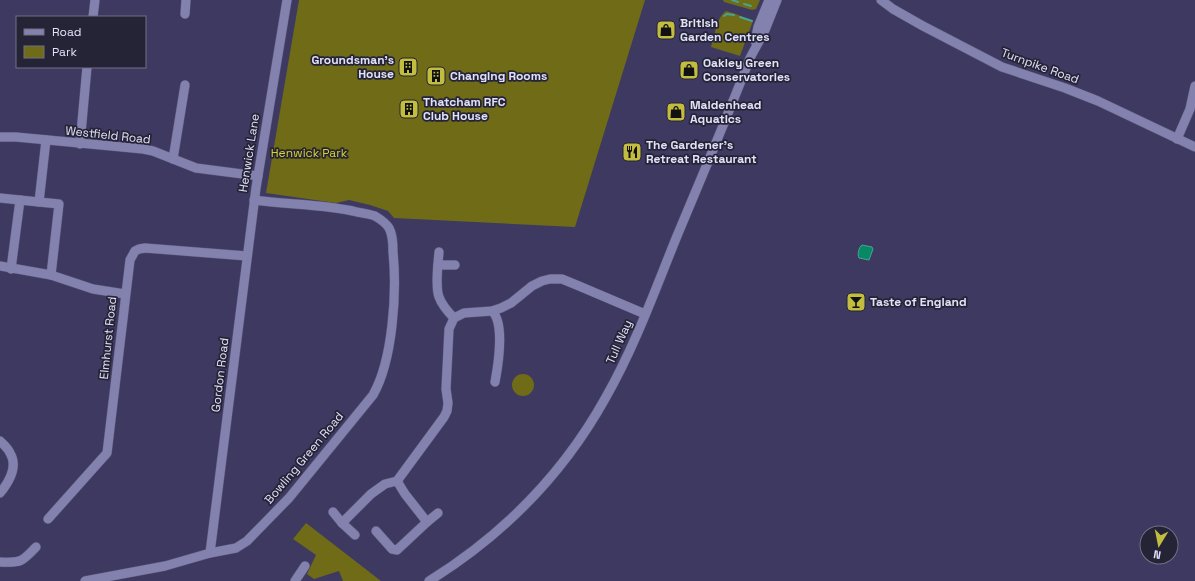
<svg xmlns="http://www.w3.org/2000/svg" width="1195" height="581" font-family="'Space Grotesk',sans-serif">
  <rect width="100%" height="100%" fill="#3d3961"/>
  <g fill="#6f6b17">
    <path d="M299,0H645L575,227L394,218L388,211L370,205L349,200L336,203L266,193Z"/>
    <path d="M723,0H760L756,9L752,10L724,2Z"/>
    <path d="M726,11L736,14L753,21L740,56L711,47C715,36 716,18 726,11Z"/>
    <circle cx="523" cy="385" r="11"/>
    <path d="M306,523L381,581H343L339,571L314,579L307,574L316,555L293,539Z"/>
  </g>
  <path fill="#088966" stroke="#49a392" d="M862,245L872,247L873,249L869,260L859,258C857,254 859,247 862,245Z"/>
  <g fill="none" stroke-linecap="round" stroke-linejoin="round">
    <g stroke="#49a392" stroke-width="2">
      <path d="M732,0L738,2"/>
      <path d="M744,4L751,6"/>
      <path d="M724,16L727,14L734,15"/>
      <path d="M740,17L752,21"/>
    </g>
    <defs>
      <g id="minor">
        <path d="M881,0L893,9L923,26L1002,67L1065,88L1098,101L1195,147"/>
        <path d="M185,14L186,0"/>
        <path d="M93,17L95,0"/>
        <path d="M755,41L758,27L769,0"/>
        <path d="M0,137H16L143,149L153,151L196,168L258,176"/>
        <path d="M1177,139L1190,109L1195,86"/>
        <path d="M46,140L39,202L59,204L51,275L93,289L125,294"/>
        <path d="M80,144L87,67"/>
        <path d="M173,159L185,85"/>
        <path d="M0,198L39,202"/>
        <path d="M439,252C438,265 435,286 439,297C442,305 448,312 454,318"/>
        <path d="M438,265H455"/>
        <path d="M0,266L51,275"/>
        <path d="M11,269L20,200"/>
        <path d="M492,311C505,323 498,366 495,382"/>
        <path d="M0,441C3,444 8,448 10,453C18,466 9,482 0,493"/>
        <path d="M397,481L405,494L427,522L438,513"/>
        <path d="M333,512L342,523"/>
        <path d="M48,519L107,453L130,260L135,251L139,249L145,248L247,256"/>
        <path d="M376,531L392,549L397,550L427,522"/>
        <path d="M355,535L342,523L371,494L385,484L397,481L444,417L447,411L448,403L446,389L449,329L454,318L464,313L492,311L501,308L511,303L532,286L542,281L550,279H562L579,286L645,314"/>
        <path d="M210,553L256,188L287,0"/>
        <path d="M0,562C21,563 22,562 36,547"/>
        <path d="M85,581L165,566L210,553L236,548L247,541L289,498L373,395C393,360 397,292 393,252C393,244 393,235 389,228C386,223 380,219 375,216C370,214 363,213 357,212C324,204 289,205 254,200"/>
        <path d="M295,581L305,566"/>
        <path d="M429,581C503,535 564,473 606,397C635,346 655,290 677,236C702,176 727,118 750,58L765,30L777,0"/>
      </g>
    </defs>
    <use href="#minor" stroke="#595678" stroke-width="10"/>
    <use href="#minor" stroke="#8381ae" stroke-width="9"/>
  </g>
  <defs>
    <symbol id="shop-square" viewBox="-11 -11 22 22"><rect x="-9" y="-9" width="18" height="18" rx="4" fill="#c3bd3f" stroke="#252436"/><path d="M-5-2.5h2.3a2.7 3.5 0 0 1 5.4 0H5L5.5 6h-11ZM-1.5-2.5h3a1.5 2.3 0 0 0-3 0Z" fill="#111"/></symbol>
    <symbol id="building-square" viewBox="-11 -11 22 22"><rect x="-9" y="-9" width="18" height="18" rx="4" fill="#c3bd3f" stroke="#252436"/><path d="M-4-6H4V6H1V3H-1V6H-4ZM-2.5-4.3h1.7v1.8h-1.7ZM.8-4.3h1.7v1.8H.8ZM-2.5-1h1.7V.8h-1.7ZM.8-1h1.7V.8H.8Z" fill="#111"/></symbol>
    <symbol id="restaurant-square" viewBox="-11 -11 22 22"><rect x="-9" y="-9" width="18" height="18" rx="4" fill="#c3bd3f" stroke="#252436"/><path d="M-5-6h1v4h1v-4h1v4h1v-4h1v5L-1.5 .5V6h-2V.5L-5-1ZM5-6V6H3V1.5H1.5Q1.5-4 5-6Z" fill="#111"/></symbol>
    <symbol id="bar-square" viewBox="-11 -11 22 22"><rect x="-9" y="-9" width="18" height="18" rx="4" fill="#c3bd3f" stroke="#252436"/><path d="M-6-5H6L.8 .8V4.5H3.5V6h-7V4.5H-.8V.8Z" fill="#111"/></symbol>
  </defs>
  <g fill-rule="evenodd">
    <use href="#shop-square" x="655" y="19" width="22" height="22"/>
    <use href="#building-square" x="397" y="56" width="22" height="22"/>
    <use href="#shop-square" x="678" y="59" width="22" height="22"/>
    <use href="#building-square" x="425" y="65" width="22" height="22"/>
    <use href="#building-square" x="398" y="98" width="22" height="22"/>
    <use href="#shop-square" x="665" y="101" width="22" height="22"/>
    <use href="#restaurant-square" x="621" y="141" width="22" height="22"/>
    <use href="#bar-square" x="845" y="291" width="22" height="22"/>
  </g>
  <g text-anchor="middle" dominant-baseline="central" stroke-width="3.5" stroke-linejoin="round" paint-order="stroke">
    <g font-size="12" font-weight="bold" fill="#e2e1fa" stroke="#252436" text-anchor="start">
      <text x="680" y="23">British<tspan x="680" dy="14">Garden Centres</tspan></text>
      <text x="394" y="60" text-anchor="end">Groundsman's<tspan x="394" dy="14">House</tspan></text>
      <text x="703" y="63">Oakley Green<tspan x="703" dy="14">Conservatories</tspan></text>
      <text x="450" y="76">Changing Rooms</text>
      <text x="423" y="102">Thatcham RFC<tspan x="423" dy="14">Club House</tspan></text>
      <text x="690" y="105">Maidenhead<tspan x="690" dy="14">Aquatics</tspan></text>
      <text x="646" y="145">The Gardener's<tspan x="646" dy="14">Retreat Restaurant</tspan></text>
      <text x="870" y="302">Taste of England</text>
    </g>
    <g font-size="12" fill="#e2e1fa" stroke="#252436">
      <text transform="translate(1040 66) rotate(20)">Turnpike Road</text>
      <text transform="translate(108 135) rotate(6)">Westfield Road</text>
      <text transform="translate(249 153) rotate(-81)">Henwick Lane</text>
      <text transform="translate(108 338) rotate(-84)">Elmhurst Road</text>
      <text transform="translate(619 342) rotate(-66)">Tull Way</text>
      <text transform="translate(220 375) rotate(-83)">Gordon Road</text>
      <text transform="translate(304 458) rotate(-50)">Bowling Green Road</text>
    </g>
    <g font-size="12" fill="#dad32b" stroke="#252436">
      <text x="309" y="153">Henwick Park</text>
    </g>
  </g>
  <rect x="16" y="16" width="130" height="52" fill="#252436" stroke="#717084"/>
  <rect x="24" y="29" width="20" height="6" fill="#8381ae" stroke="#717084"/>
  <text x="52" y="36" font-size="12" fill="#e2e1fa">Road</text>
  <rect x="24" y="46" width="20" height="12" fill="#6f6b17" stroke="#717084"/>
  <text x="52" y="56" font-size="12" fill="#e2e1fa">Park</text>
  <g transform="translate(1159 545) rotate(190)"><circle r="19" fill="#252436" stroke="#717084"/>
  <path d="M0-3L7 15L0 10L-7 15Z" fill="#c3bd3f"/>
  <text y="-6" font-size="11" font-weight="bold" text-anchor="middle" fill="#e2e1fa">N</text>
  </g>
</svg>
